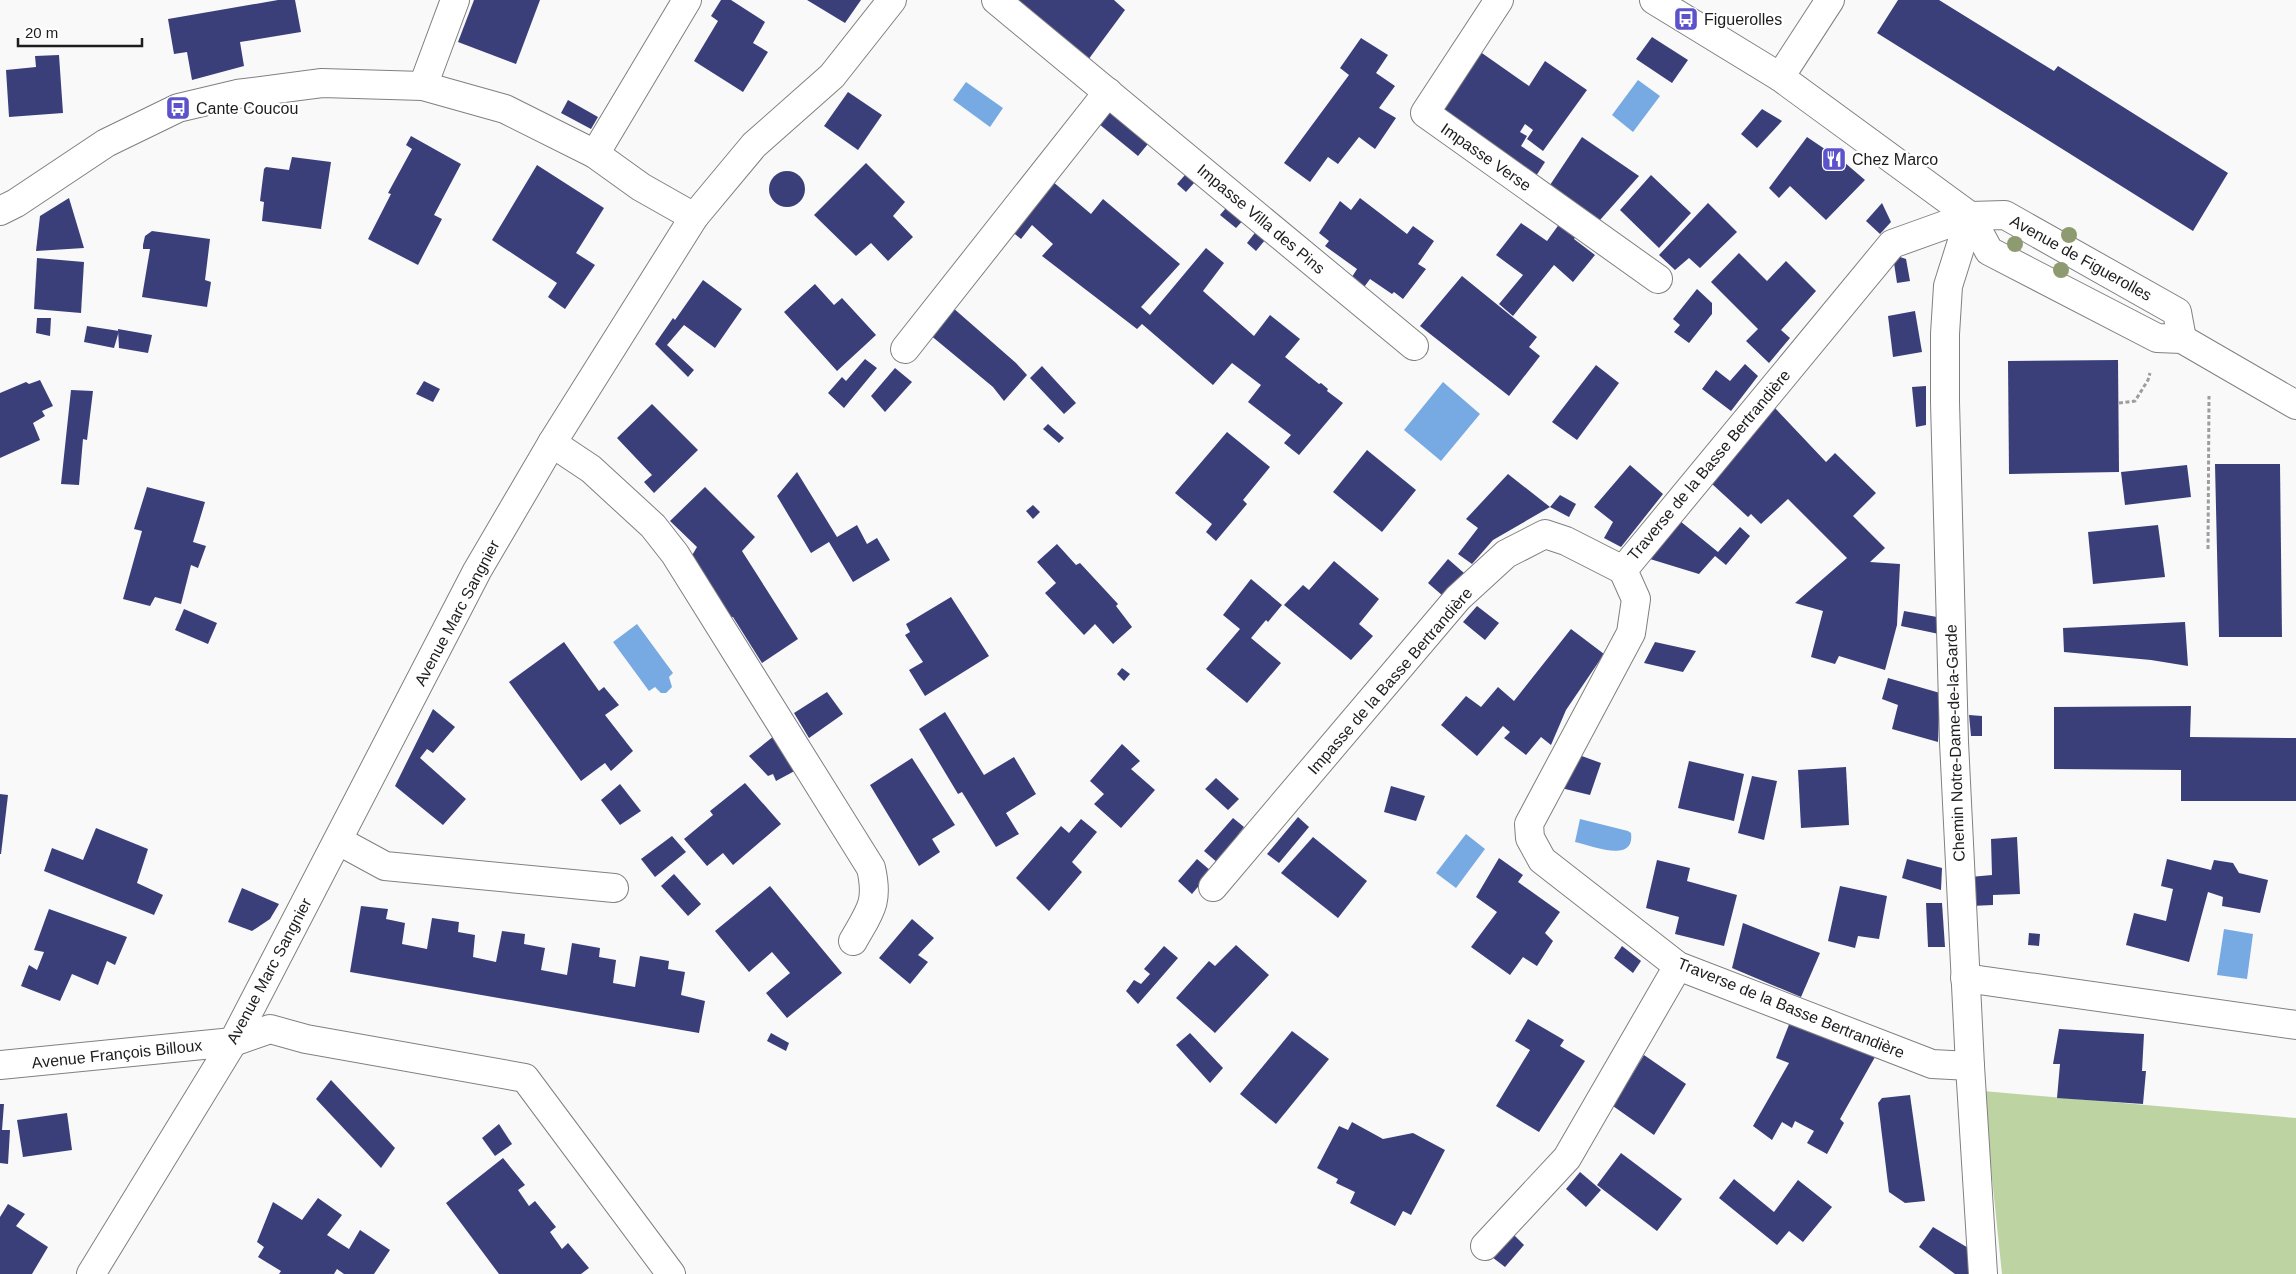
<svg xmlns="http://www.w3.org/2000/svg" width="2296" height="1274" font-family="Helvetica,sans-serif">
  <rect width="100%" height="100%" fill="#f9f9fa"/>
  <path fill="#bdd3a1" d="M1983,1091L2296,1118V1274H2002Z"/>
  <g fill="#77aae2">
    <path d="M1638,80L1660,96L1633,132L1612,115Z"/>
    <path d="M966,82L1003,108L990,127L953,100Z"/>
    <path d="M1443,382L1480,414L1441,461L1404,430Z"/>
    <path d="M637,624L673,673L669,677L672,687L666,693H661L655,687L649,691L613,642Z"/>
    <path d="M1580,819L1628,831L1631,833C1635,864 1593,846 1575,842Z"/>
    <path d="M1466,834L1485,849L1456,888L1436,873Z"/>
    <path d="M2224,929L2253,934L2247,979L2217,975Z"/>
  </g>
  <g fill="#3a3f7a">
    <path d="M278,0H295L301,32L240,42L244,66L192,80L187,52L174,54L168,19Z"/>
    <path d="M474,0H540L516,64L458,42Z"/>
    <path d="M721,0H731L765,22L753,43L768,52L743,92L694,61L718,21L711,16Z"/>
    <path d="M807,0H861L845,23Z"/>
    <path d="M1017,0H1114L1125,10L1088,60Z"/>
    <path d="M1898,0H1939L2054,71L2058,66L2228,173L2193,231L1877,33Z"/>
    <path d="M1652,37L1688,60L1672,83L1636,59Z"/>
    <path d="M1361,38L1388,55L1376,73L1395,86L1379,108L1396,118L1375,149L1359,137L1338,164L1328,157L1310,182L1284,163L1349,75L1340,68Z"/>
    <path d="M1479,51L1529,86L1545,61L1587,90L1543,151L1527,139L1533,130L1525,124L1520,132L1527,136L1521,146L1545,162L1536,176L1444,110V105Z"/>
    <path d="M59,55L63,113L9,117L6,70L36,67L35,56Z"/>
    <path d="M848,92L882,115L858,150L824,126Z"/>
    <path d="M568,100L598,117L591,129L561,113Z"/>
    <path d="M1113,106L1152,139L1138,156L1099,124Z"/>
    <path d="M1762,109L1782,121L1757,148L1741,134Z"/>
    <path d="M411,136L461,164L434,215L442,219L418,265L368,239L391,194L388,193L412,149L406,145Z"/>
    <path d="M1582,137L1639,176L1600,220L1550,185Z"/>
    <path d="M1807,137L1844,162L1865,180L1826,220L1790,186L1779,198L1769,188Z"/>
    <path d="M292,157L331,162L321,229L262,221L264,202L260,201L264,169L266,167L289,170Z"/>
    <path d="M866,163L905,202L893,216L913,237L888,261L871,243L856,256L814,215Z"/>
    <path d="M537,165L604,208L576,253L595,265L565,309L548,297L557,283L492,240Z"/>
    <path d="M1192,167L1202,174L1186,192L1177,184Z"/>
    <circle cx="787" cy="189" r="18"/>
    <path d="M1651,175L1691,213L1659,248L1620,210Z"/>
    <path d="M1052,181L1091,214L1103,199L1180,264L1141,307L1150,315L1206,248L1224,263L1203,291L1254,336L1270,315L1300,339L1285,357L1319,384L1321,383L1328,389L1327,391L1343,403L1299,455L1284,443L1291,435L1248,402L1261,385L1232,363L1213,385L1142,324L1137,329L1042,256L1053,244L1032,225L1021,239L1011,231Z"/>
    <path d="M69,198L84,248L36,251L40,216Z"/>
    <path d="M1360,198L1407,234L1413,226L1434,241L1418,264L1426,269L1403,299L1394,292L1392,294L1370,279L1362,290L1350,280L1357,269L1325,246L1329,241L1319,233L1340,201L1351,210Z"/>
    <path d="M1232,201L1248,215L1236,228L1220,215Z"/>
    <path d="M1708,203L1737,232L1700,268L1689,258L1675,270L1659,255Z"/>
    <path d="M1882,203L1891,222L1880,234L1866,221Z"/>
    <path d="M1521,223L1547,241L1560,223L1577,235L1574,239L1595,255L1573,282L1554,265L1513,316L1499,304L1523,275L1496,255Z"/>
    <path d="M1261,225L1270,234L1256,251L1247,243Z"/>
    <path d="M152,231L210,239L205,280L211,282L207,307L142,297L150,249H143V245L145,236Z"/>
    <path d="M1739,253L1767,281L1786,261L1816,291L1781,330L1790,338L1769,363L1746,341L1758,329L1711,282Z"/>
    <path d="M1900,257L1906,259L1910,281L1897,283L1894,263Z"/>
    <path d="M37,258L84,262L81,313L34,309Z"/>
    <path d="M1462,276L1537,337L1529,347L1540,356L1509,396L1420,326Z"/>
    <path d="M703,280L742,309L715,348L684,325L667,345L694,370L688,377L655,344L673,318L675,320Z"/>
    <path d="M815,284L834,305L842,298L876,335L837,371L784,312Z"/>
    <path d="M1697,289L1712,303V314L1689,343L1674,332L1680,325L1673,319Z"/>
    <path d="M952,307L1016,363L1027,375L1004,401L993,387L929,334Z"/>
    <path d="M1915,311L1922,352L1893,357L1888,316Z"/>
    <path d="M37,318H51L50,336L36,333Z"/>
    <path d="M87,326L119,331L114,348L84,342Z"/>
    <path d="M118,329L152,335L148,353L119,348Z"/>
    <path d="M865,359L877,368L844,408L828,393L842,377L846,381Z"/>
    <path d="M2118,360L2119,472L2009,474L2008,361Z"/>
    <path d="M1745,364L1758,376L1731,411L1702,389L1716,370L1730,381Z"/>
    <path d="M1596,365L1619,383L1577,440L1552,422Z"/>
    <path d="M1042,366L1076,403L1064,414L1030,378Z"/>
    <path d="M895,368L912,382L885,412L871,396Z"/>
    <path d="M40,380L53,406L42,411L45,416L33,423L40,440L0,458V393L26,382L29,384Z"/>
    <path d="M424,381L440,389L433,402L416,394Z"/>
    <path d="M1926,386V425L1916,427L1912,387Z"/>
    <path d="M71,390L93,391L87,440L83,439L79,485L61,484Z"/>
    <path d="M652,404L698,450L654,493L644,482L652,475L617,438Z"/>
    <path d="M1774,407L1826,462L1835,453L1876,493L1853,516L1885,548L1870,562L1900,564L1897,625L1885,670L1839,656L1835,664L1811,657L1823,611L1795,603L1847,558L1788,499L1761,524L1751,514L1748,517L1711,483Z"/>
    <path d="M1048,424L1064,438L1059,443L1043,429Z"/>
    <path d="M1227,432L1270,467L1243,500L1247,504L1216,541L1206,532L1212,524L1175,493Z"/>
    <path d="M1367,450L1416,490L1382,532L1333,492Z"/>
    <path d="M2215,464H2280L2282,637H2219Z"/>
    <path d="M1630,465L1663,494L1621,547L1604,538L1613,522L1594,507Z"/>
    <path d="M2187,465L2191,497L2125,505L2121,472Z"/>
    <path d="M797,472L837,537L857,525L867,544L877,538L890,560L853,582L829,542L811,553L777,496Z"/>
    <path d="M1508,474L1550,507L1493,540L1472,564L1458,554L1478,528L1466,519Z"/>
    <path d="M147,487L205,502L193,542L206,546L198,568L191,565L181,604L155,597L150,606L123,599L142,531L134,529Z"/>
    <path d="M705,487L755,537L742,551L798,639L762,663L733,617H729L691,557L697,547L670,521Z"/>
    <path d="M1560,495L1576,504L1569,517L1550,507Z"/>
    <path d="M1033,505L1040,512L1033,519L1026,511Z"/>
    <path d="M1680,521L1718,552L1740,527L1750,536L1726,565L1715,556L1699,574L1650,559Z"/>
    <path d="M2158,525L2165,577L2093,584L2088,532Z"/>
    <path d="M1057,544L1076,565L1080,563L1118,604L1116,606L1132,627L1113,644L1095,624L1084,635L1045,593L1056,583L1037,562Z"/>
    <path d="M1448,559L1464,573L1443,596L1428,583Z"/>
    <path d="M1334,561L1379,599L1359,624L1373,636L1351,660L1284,605L1303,585L1309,590Z"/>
    <path d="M1251,579L1282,605L1268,622L1266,620L1251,638L1281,663L1247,703L1206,669L1240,629L1223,615Z"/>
    <path d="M951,597L989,656L925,696L909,670L923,662L905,635L910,632L906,624Z"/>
    <path d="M1477,606L1499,623L1485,640L1463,622Z"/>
    <path d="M184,609L217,623L208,644L175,630Z"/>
    <path d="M1904,611L1937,617L1939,634L1901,626Z"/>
    <path d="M2185,622L2188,666L2151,660L2064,652L2063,628Z"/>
    <path d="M1571,629L1604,654L1566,710L1551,745L1541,737L1526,755L1504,738L1510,732L1503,726L1477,756L1441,725L1466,696L1481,707L1498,687L1514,701Z"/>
    <path d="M564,642L599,691L604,687L619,705L605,715L633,751L611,771L605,763L581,781L509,682Z"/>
    <path d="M1655,642L1696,651L1683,672L1644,663Z"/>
    <path d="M1122,668L1130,674L1124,681L1117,674Z"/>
    <path d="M1888,678L1940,693L1938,742L1892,729L1898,705L1882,699Z"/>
    <path d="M827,692L843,714L809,738L794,713Z"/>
    <path d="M2191,706L2190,737L2296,738V801H2181V770L2054,769V707Z"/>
    <path d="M433,709L455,727L433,753L427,749L420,758L466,799L443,825L395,786Z"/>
    <path d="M945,712L984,775L1014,757L1036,794L1006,813L1019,834L996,847L962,792L958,794L919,729Z"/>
    <path d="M1969,715L1982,716V736H1971Z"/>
    <path d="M779,732L802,767L776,781L773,774L768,776L749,756Z"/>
    <path d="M1122,744L1140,761L1131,769L1155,790L1121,828L1094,804L1104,794L1090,781Z"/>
    <path d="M1579,755L1601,763L1590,795L1561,788Z"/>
    <path d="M912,758L955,825L932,839L940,852L919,866L870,785Z"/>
    <path d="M1689,761L1744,774L1734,821L1678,808Z"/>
    <path d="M1846,767L1849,825L1801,828L1798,770Z"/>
    <path d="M1752,776L1777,781L1764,840L1738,833Z"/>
    <path d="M1216,778L1239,799L1228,810L1205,789Z"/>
    <path d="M745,783L781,824L733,865L723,853L707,866L684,839L713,815L710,811Z"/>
    <path d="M620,784L641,811L620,825L601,800Z"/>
    <path d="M1391,786L1425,796L1416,821L1384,812Z"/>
    <path d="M0,794L8,795L1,854H0Z"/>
    <path d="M1298,817L1309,827L1279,863L1267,854Z"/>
    <path d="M1233,818L1244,827L1237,836L1239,838L1218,863L1204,851Z"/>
    <path d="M1081,819L1097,832L1072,862L1082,872L1049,911L1016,878L1061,826L1069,833Z"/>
    <path d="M96,828L148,849L137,883L163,895L154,915L44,871L52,848L83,860Z"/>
    <path d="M672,836L686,852L655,877L641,859Z"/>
    <path d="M1313,837L1367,881L1338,918L1281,873Z"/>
    <path d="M2017,837L2020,894L1993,895V905L1971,906L1970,877L1992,875L1991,839Z"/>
    <path d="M1499,858L1523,875L1518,882L1560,912L1545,933L1553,941L1537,966L1523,957L1510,975L1471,947L1497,912L1476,897Z"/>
    <path d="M1197,859L1211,871L1192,894L1178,881Z"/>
    <path d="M1907,859L1942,868L1941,890L1902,878Z"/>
    <path d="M2167,859L2211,870L2214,860L2233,863L2239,873L2268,880L2260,913L2222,906L2223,897L2208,892L2189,962L2126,945L2134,913L2166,921L2173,889L2161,886Z"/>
    <path d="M1657,860L1690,868L1687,881L1737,895L1724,946L1675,934L1679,917L1646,908Z"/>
    <path d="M674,874L701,904L688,916L661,886Z"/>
    <path d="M770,886L842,973L787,1018L766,993L790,973L772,952L749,972L715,931Z"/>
    <path d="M1840,886L1887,896L1879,939L1858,936L1855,948L1828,941Z"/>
    <path d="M242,888L279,904L270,919L252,931L228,922Z"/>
    <path d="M1926,903H1942L1945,947H1928Z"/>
    <path d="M361,906L388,909L386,919L405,923L402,944L427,949L432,918L459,922L458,932L475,935L473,957L496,962L502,931L525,934L524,944L545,948L541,970L567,975L572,943L600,948L599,957L616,960L613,983L635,987L640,956L669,961L668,969L685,972L681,995L705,1001L699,1033L350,972Z"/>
    <path d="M49,909L127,937L115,965L107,961L98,985L72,974L60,1001L21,986L29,965L37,970L44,952L34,950Z"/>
    <path d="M912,919L934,938L918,955L928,962L910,984L879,958Z"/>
    <path d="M1743,923L1820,953L1801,997L1732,968Z"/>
    <path d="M2029,933L2040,934L2039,946L2028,945Z"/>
    <path d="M1236,945L1269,975L1215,1033L1176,998L1209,961L1215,966Z"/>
    <path d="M1164,946L1178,958L1138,1004L1126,991L1134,980L1141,984L1150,974L1144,969Z"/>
    <path d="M1622,946L1641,961L1633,973L1614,958Z"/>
    <path d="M1528,1019L1564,1040L1560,1046L1585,1061L1539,1132L1496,1106L1530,1050L1515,1041Z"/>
    <path d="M1790,1022L1875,1057L1840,1119L1844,1123L1827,1154L1807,1143L1814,1131L1795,1121L1792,1128L1782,1122L1772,1140L1753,1126L1789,1063L1776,1058Z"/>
    <path d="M2059,1029L2144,1034L2142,1071H2146L2143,1104L2057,1098L2060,1064H2053Z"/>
    <path d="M1292,1031L1329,1059L1276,1124L1240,1094Z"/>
    <path d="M771,1033L789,1043L786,1051L767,1041Z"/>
    <path d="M1190,1033L1223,1068L1210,1083L1176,1045Z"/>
    <path d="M1644,1055L1686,1084L1654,1135L1613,1106Z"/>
    <path d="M331,1080L395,1148L381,1168L316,1099Z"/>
    <path d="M1910,1095L1925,1201L1905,1203L1889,1192L1878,1103L1882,1098Z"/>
    <path d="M0,1104H4L2,1130H10L8,1164L0,1163Z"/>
    <path d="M67,1113L72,1150L23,1157L17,1120Z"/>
    <path d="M1352,1122L1383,1139L1413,1133L1445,1150L1411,1215L1403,1211L1395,1226L1350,1203L1355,1192L1336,1183L1338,1179L1317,1168L1339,1126L1348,1130Z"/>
    <path d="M499,1124L512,1144L495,1156L482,1138Z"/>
    <path d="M1621,1153L1682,1199L1657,1231L1597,1185Z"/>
    <path d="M503,1158L525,1185L518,1190L529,1206L535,1201L556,1227L550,1232L562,1249L568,1243L589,1268L581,1274H499L446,1203Z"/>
    <path d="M1580,1172L1601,1190L1586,1207L1566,1189Z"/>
    <path d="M1734,1179L1774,1212L1798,1180L1832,1207L1803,1242L1789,1231L1777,1245L1719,1198Z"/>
    <path d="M318,1198L342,1215L327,1235L349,1249L360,1230L390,1250L374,1274H344L337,1269L334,1274H279L281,1271L258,1257L264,1247L257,1242L273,1202L302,1220Z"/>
    <path d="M8,1204L25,1214L16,1226L48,1247L32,1274H0V1217Z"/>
    <path d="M1933,1227L1970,1249L1969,1274H1955L1919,1247Z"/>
    <path d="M1512,1233L1524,1245L1505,1267L1492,1257Z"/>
  </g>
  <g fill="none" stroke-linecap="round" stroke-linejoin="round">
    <defs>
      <g id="minor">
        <path d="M996,0L1414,346"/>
        <path d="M1499,0L1425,113L1658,279"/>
        <path d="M1654,0L1780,77L1970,216L1989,251L2157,338L2182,339L2296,405"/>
        <path d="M1780,77L1830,0"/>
        <path d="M423,86L455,0"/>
        <path d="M595,154L687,0"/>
        <path d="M0,211L16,203L106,143L178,108L237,94L322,83L423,86L505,109L595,154L641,187L694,217"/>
        <path d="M1970,216L1948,286L1945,334V402L1954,742L1970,1066L1983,1274"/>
        <path d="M905,349L1108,92"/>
        <path d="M552,443L591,469L653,526L675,554L871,868C879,903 870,911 853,941"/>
        <path d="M339,841L385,866L614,888"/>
        <path d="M1213,887L1458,598L1506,554L1545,534L1566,541L1623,570"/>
        <path d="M1965,978L2296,1025"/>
        <path d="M0,1065L233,1042L270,1029L306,1039L525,1078L671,1274"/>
        <path d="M1970,1066L1932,1064L1678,966L1542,860L1530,838L1529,824L1631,633L1636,599L1623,570L1892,244L1970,216L2005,215L2177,312L2182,339"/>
        <path d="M1485,1246L1567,1158L1678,966"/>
        <path d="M91,1274L233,1042L477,571L552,443L694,217L754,145L832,76L892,0"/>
      </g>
    </defs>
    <use href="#minor" stroke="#808081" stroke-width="30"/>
    <g stroke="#9d9d9e" stroke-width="3" stroke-dasharray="4 2.5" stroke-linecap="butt">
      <path d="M2119,403L2135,401L2148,380L2150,373"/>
      <path d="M2208,549L2209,396"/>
    </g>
    <use href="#minor" stroke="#fff" stroke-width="28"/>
  </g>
  <g fill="#8e9b70">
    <circle cx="2069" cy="235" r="8"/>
    <circle cx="2015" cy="244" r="8"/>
    <circle cx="2061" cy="270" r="8"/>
  </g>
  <defs>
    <symbol id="bus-square" viewBox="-11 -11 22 22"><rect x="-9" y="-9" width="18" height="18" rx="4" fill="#5c53cb" stroke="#fff"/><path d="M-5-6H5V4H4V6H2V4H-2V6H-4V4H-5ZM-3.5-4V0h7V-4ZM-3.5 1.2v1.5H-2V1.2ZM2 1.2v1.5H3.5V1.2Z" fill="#fff"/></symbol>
    <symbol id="restaurant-square" viewBox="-11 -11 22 22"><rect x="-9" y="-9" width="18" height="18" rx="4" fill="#5c53cb" stroke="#fff"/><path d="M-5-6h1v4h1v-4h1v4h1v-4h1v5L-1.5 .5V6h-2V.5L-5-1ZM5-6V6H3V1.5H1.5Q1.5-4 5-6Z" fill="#fff"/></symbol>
  </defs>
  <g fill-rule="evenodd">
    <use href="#bus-square" x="1672" y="5" width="28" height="28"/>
    <use href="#bus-square" x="164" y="94" width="28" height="28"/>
    <use href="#restaurant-square" x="1820" y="145" width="28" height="28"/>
  </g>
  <g text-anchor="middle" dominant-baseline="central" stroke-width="5" stroke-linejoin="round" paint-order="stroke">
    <g font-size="16" fill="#1d1d1e" stroke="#fff" text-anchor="start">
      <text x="1704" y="19">Figuerolles</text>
      <text x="196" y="108">Cante Coucou</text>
      <text x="1852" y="159">Chez Marco</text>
    </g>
    <g font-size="16" fill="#1d1d1e" stroke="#fff">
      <text transform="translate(1486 157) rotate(35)">Impasse Verse</text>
      <text transform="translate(1261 219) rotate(40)">Impasse Villa des Pins</text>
      <text transform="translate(2081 258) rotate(29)">Avenue de Figuerolles</text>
      <text transform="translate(1709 465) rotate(-50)">Traverse de la Basse Bertrandière</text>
      <text transform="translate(457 613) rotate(-62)">Avenue Marc Sangnier</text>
      <text transform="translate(1390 681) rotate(-49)">Impasse de la Basse Bertrandière</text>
      <text transform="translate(1955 743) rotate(-92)">Chemin Notre-Dame-de-la-Garde</text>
      <text transform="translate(269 971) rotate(-62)">Avenue Marc Sangnier</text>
      <text transform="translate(1791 1008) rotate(22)">Traverse de la Basse Bertrandière</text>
      <text transform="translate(117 1054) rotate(-6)">Avenue François Billoux</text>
    </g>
  </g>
  <path d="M18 38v8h124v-8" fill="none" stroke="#1d1d1e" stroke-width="2.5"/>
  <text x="25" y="38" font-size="15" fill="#1d1d1e" stroke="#ffffff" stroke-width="4" paint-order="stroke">20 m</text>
</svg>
